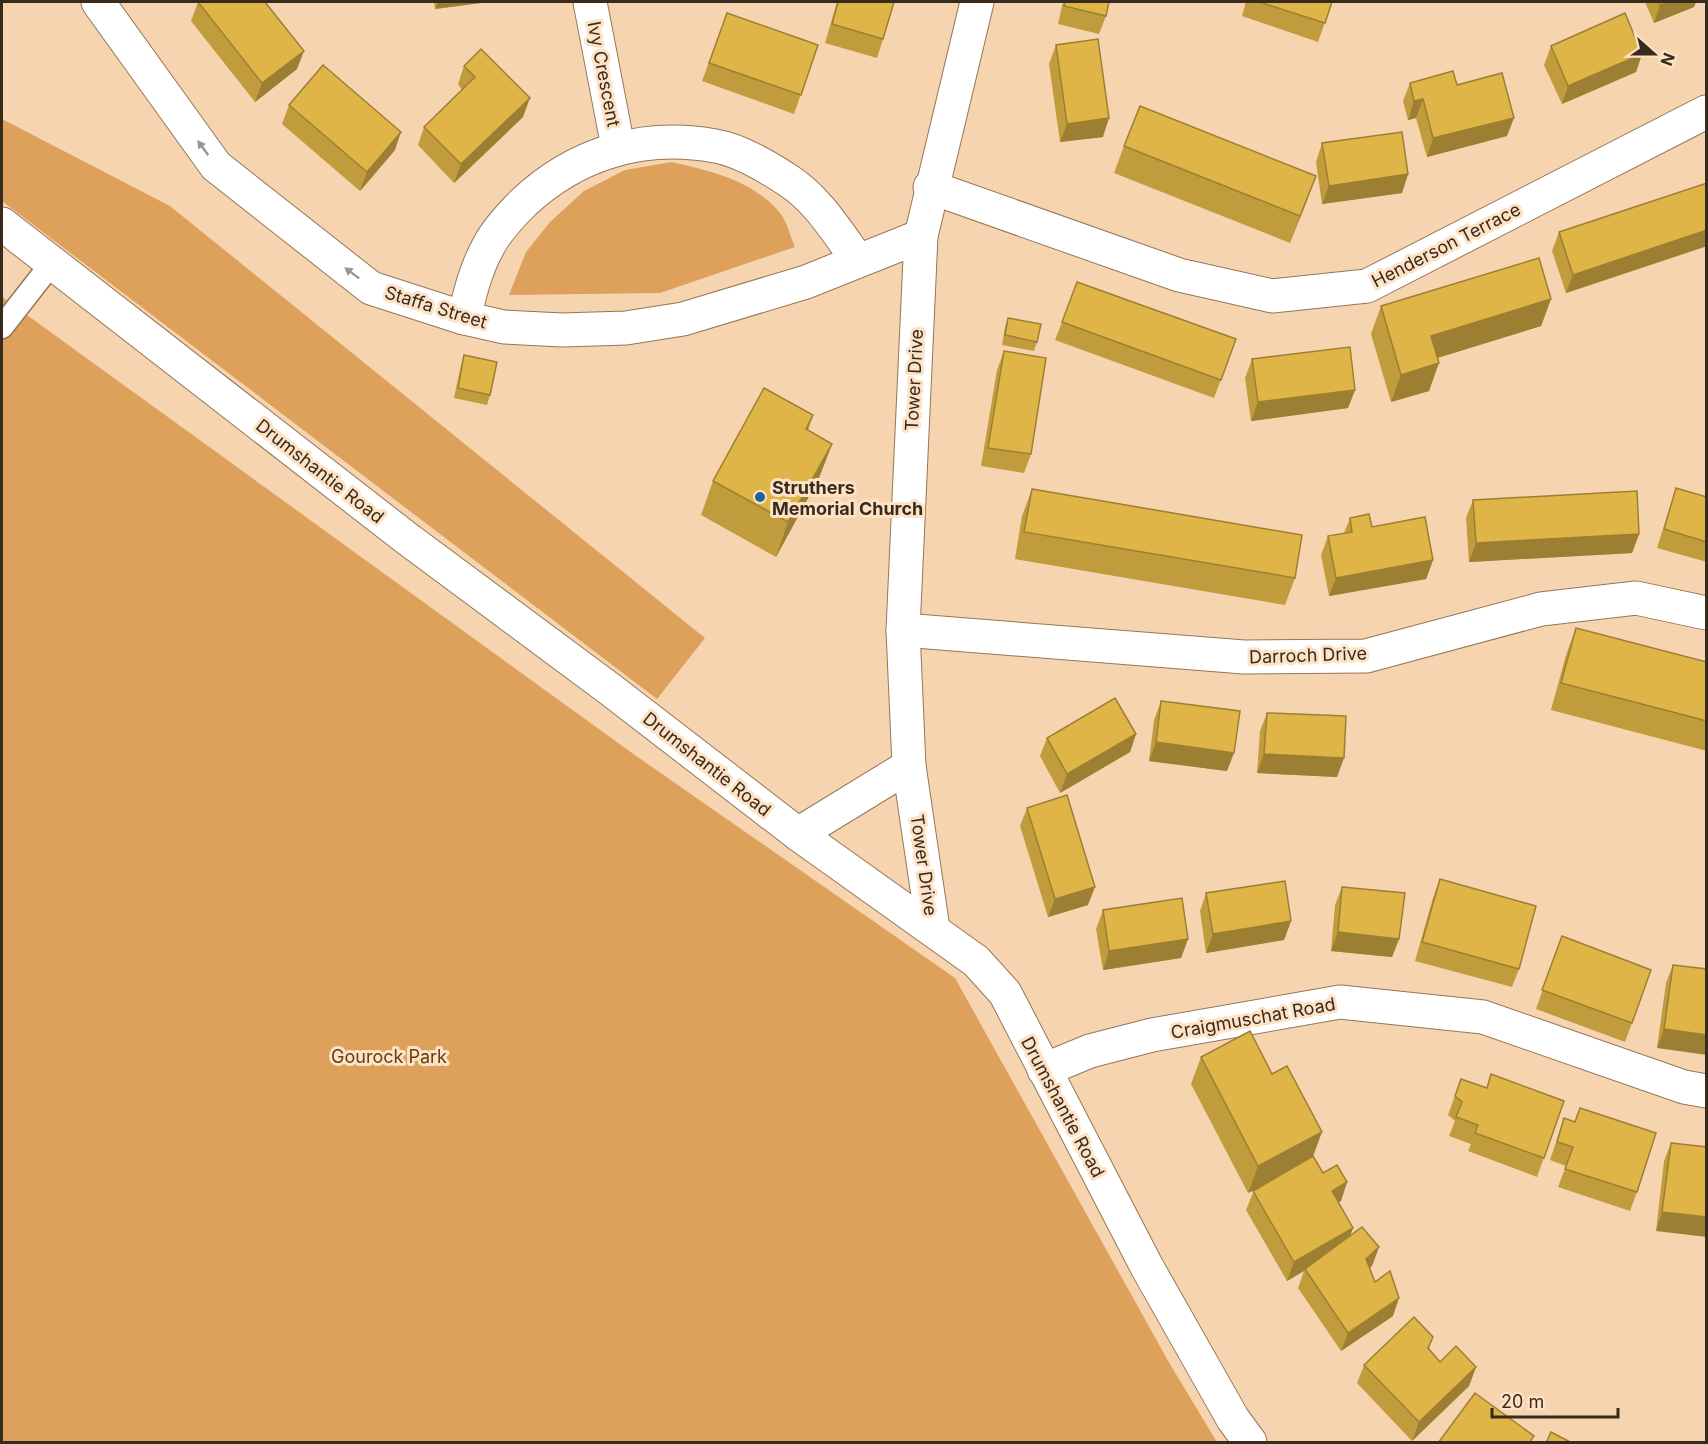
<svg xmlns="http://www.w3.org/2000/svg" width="1708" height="1444" font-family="Inter,sans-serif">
  <rect width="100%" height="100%" fill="#f7d4b0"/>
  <g fill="#dea15b">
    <path d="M2,119L170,206L705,638L657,699L2,201Z"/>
    <path d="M672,162C710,171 753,180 780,213C787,221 790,236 795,247L660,293L509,295L526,252L550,222L584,191L625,170Z"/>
    <path d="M2,297L632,753L955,978L1171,1366L1217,1442H2Z"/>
  </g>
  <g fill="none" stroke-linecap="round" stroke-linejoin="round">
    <defs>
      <path id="service" d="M2,327L52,263"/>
      <g id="minor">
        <path d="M98,2L216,166L371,288L464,318L504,327L562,330L626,328L683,319L806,282L921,236"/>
        <path d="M590,2L618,147"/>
        <path d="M930,187L1179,275L1272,296L1367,286L1706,112"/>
        <path d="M2,224L405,537L611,690L798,834L976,961L1005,993L1147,1267L1233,1419L1250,1442"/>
        <path d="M464,318C470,293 476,268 489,245C497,230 511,215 523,203C576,153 643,133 715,146C740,150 768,167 789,181C818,200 837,232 857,259"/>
        <path d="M903,630L1244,657L1366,656L1541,609L1636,598L1706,613"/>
        <path d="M798,834L909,766"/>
        <path d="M933,929L909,766L903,630L921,236L977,2"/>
        <path d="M1044,1070L1090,1051L1152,1035L1340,1002L1483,1017L1684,1087L1706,1091"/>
      </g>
    </defs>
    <use href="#service" stroke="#957655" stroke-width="25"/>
    <use href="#minor" stroke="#957655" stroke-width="35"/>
    <use href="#service" stroke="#fff" stroke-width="22"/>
    <use href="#minor" stroke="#fff" stroke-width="33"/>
  </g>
  <g fill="#c09c3d">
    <path d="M198,2L297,69L255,102L191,21Z"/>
    <path d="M434,2H488L435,9Z"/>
    <path d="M837,2H894L883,39L877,58L825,43Z"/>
    <path d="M1063,2H1109L1106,16L1099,34L1058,24Z"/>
    <path d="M1246,2H1332L1318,42L1242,16Z"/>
    <path d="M1645,2H1696L1694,7L1654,23Z"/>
    <path d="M727,13L818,45L794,114L702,81Z"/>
    <path d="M1056,45L1103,137L1060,142L1049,64Z"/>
    <path d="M1551,46L1642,54L1636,72L1562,104L1544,65Z"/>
    <path d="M464,66L523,117L454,183L418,145L424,127L462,90L458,84Z"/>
    <path d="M1410,83L1457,85L1507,136L1427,157L1416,118L1408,120L1403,101Z"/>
    <path d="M289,105L395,150L360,191L282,124Z"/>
    <path d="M1322,143L1408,174L1402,193L1322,204L1316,162Z"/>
    <path d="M1124,146L1316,176L1290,243L1114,173Z"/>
    <path d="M1707,183V246L1566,293L1552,251L1559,232Z"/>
    <path d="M1551,299L1541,326L1437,358L1429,391L1391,402L1371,334L1381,306Z"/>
    <path d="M1008,318L1037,342L1034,351L1002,345L1005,327Z"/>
    <path d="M1062,322L1236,339L1214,398L1055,340Z"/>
    <path d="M1004,351L1031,454L1024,473L981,466L997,370Z"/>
    <path d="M464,355L490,395L487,405L454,398L461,365Z"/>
    <path d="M1252,359L1355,390L1348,408L1251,421L1245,378Z"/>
    <path d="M808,431L832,444L819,478L776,557L701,515L713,481Z"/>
    <path d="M1676,488L1707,497V562L1657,548L1670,507Z"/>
    <path d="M1032,489L1295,578L1285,605L1015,559L1022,516Z"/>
    <path d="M1473,500L1639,534L1632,553L1469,562L1466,518Z"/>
    <path d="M1350,518L1372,527L1433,560L1426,579L1329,596L1321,555L1328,536L1344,533Z"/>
    <path d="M1576,628L1707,662V751L1551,710L1566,655Z"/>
    <path d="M1161,701L1227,771L1149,761L1154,720Z"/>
    <path d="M1267,713L1337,777L1257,773L1260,731Z"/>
    <path d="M1136,734L1130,752L1060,793L1040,756L1047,738Z"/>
    <path d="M1027,808L1088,905L1048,917L1020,826Z"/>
    <path d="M1440,879L1519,969L1512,987L1415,961L1433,898Z"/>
    <path d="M1342,887L1399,939L1392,957L1331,951L1335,905Z"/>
    <path d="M1206,893L1291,921L1284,940L1206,953L1200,911Z"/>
    <path d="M1103,910L1188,939L1181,958L1103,970L1096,929Z"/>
    <path d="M1562,936L1632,1023L1625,1042L1536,1009Z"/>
    <path d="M1673,965L1707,969L1657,1048L1666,983Z"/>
    <path d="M1201,1057L1313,1156L1323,1173L1347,1182L1341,1201L1338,1202L1353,1228L1350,1236L1379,1247L1372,1266L1370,1268L1375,1282L1393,1316L1341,1351L1298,1288L1304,1271L1287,1281L1246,1210L1254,1190L1248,1193L1191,1084Z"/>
    <path d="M1461,1079L1486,1088L1564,1101L1537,1177L1468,1151L1471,1144L1449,1136L1455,1121L1448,1115Z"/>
    <path d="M1564,1118L1637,1192L1630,1211L1558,1187L1566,1166L1550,1160Z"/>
    <path d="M1671,1143L1707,1147L1656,1231L1664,1161Z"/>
    <path d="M1433,1337L1429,1349L1440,1362L1476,1367L1469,1386L1412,1441L1357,1383L1364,1365Z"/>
  </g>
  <g fill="#9c7f32">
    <path d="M438,2H488L435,9Z"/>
    <path d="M1668,2H1696L1694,7L1654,23L1660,5Z"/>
    <path d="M304,51L297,69L255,102L262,83Z"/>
    <path d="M1642,54L1636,72L1562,104L1568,86Z"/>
    <path d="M530,98L523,117L454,183L461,164Z"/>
    <path d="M1423,99L1416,118L1408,120L1414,101Z"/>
    <path d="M1109,118L1103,137L1060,142L1067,124Z"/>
    <path d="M1514,118L1507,136L1427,157L1433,138Z"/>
    <path d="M401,132L395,150L360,191L367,172Z"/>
    <path d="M1408,174L1402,193L1322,204L1329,186Z"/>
    <path d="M1316,176L1306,203L1290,243L1300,216Z"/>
    <path d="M1707,230V246L1566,293L1573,275Z"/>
    <path d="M1551,299L1541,326L1421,363L1431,336Z"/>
    <path d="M1439,363L1429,391L1391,402L1401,375Z"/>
    <path d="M1355,390L1348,408L1251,421L1258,402Z"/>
    <path d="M813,415L801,450L806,429Z"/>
    <path d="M832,444L819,478L776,557L788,522Z"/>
    <path d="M1639,534L1632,553L1469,562L1476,543Z"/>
    <path d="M1433,560L1426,579L1329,596L1336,578Z"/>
    <path d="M1136,734L1130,752L1060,793L1067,774Z"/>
    <path d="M1156,742L1234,753L1227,771L1149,761Z"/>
    <path d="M1264,754L1344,758L1337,777L1257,773Z"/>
    <path d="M1095,887L1088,905L1048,917L1055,899Z"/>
    <path d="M1291,921L1284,940L1206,953L1213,934Z"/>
    <path d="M1338,932L1399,939L1392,957L1331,951Z"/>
    <path d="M1188,939L1181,958L1103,970L1109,951Z"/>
    <path d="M1664,1029L1707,1035V1055L1657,1048Z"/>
    <path d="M1322,1132L1312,1159L1248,1193L1258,1166Z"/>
    <path d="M1347,1182L1341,1201L1325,1209L1332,1191Z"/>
    <path d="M1662,1212L1707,1217V1237L1656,1231Z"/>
    <path d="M1353,1228L1346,1246L1305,1269L1304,1271L1287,1281L1294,1262Z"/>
    <path d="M1379,1247L1372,1266L1359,1277L1366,1259Z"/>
    <path d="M1399,1298L1393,1316L1341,1351L1348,1333Z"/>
    <path d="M1476,1367L1469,1386L1412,1441L1419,1422Z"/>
  </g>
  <g fill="#dfb547" stroke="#9c7f32" stroke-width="1.5">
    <path d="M198,2H265L304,51L262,83Z"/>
    <path d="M838,2H894L883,39L832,24Z"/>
    <path d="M1065,2H1109L1106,16L1064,6Z"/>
    <path d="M1259,2H1332L1325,23Z"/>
    <path d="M1659,2H1668L1660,5Z"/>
    <path d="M727,13L818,45L801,95L709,63Z"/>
    <path d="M1625,13L1642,54L1568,86L1551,46Z"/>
    <path d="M1098,39L1109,118L1067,124L1056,45Z"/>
    <path d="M481,49L530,98L461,164L424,127L475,77L464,66Z"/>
    <path d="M323,65L401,132L367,172L289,105Z"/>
    <path d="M1453,71L1457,85L1502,73L1514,118L1433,138L1423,99L1414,101L1410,83Z"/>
    <path d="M1140,106L1316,176L1300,216L1124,146Z"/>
    <path d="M1402,132L1408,174L1329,186L1322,143Z"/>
    <path d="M1707,183V230L1573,275L1559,232Z"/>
    <path d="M1539,258L1551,299L1431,336L1439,363L1401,375L1381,306Z"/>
    <path d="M1077,282L1236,339L1221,380L1062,322Z"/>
    <path d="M1008,318L1041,324L1037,342L1005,335Z"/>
    <path d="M1350,347L1355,390L1258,402L1252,359Z"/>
    <path d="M1004,351L1046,358L1031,454L988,448Z"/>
    <path d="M464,355L497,362L490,395L458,388Z"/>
    <path d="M764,388L813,415L806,429L832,444L788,522L713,481Z"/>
    <path d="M1676,488L1707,497V542L1664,529Z"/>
    <path d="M1032,489L1302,535L1295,578L1024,532Z"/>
    <path d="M1637,491L1639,534L1476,543L1473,500Z"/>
    <path d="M1369,514L1372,527L1425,517L1433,560L1336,578L1328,536L1352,532L1350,518Z"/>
    <path d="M1576,628L1707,662V721L1561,683Z"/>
    <path d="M1115,698L1136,734L1067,774L1047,738Z"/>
    <path d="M1161,701L1240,711L1234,753L1156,742Z"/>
    <path d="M1267,713L1346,716L1344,758L1264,754Z"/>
    <path d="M1067,795L1095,887L1055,899L1027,808Z"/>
    <path d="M1440,879L1536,906L1519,969L1422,942Z"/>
    <path d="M1285,881L1291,921L1213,934L1206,893Z"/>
    <path d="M1342,887L1405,893L1399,939L1338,932Z"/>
    <path d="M1182,898L1188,939L1109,951L1103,910Z"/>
    <path d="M1562,936L1651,970L1632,1023L1542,990Z"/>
    <path d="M1673,965L1707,969V1035L1664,1029Z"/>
    <path d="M1250,1031L1272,1074L1287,1066L1322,1132L1258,1166L1201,1057Z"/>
    <path d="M1491,1074L1564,1101L1544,1158L1475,1133L1478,1125L1456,1117L1462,1102L1455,1096L1461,1079L1487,1088Z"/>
    <path d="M1580,1108L1656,1133L1637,1192L1565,1169L1573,1147L1557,1142L1564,1118L1575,1122Z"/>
    <path d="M1671,1143L1707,1147V1217L1662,1212Z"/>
    <path d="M1313,1156L1323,1173L1337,1165L1347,1182L1332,1191L1353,1228L1294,1262L1253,1191Z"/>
    <path d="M1362,1227L1379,1247L1366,1259L1375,1282L1390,1271L1399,1298L1348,1333L1305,1269Z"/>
    <path d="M1414,1317L1433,1337L1428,1348L1440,1362L1456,1346L1476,1367L1419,1422L1364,1365Z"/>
    <path d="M1475,1393L1534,1436L1529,1443H1438Z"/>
    <path d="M1551,1432L1572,1443H1546Z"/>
  </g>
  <defs><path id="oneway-solid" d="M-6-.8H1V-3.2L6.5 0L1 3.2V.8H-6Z" transform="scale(1.5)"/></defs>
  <g fill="#9c958e">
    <use href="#oneway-solid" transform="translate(203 148) rotate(-126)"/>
    <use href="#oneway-solid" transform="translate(352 273) rotate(-143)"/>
  </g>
  <circle fill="#226298" stroke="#fee2c6" stroke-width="2" cx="760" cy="497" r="6"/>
  <g text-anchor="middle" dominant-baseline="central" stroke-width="6" stroke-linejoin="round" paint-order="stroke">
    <g font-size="18" fill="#382b1d" stroke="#fee2c6">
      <text transform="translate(604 74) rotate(79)">Ivy Crescent</text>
      <text transform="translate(1446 245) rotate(-27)">Henderson Terrace</text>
      <text transform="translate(436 307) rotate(17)">Staffa Street</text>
      <text transform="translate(914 380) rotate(-87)">Tower Drive</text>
      <text transform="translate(320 471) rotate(38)">Drumshantie Road</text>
      <text transform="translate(1308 655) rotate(-2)">Darroch Drive</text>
      <text transform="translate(707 764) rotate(38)">Drumshantie Road</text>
      <text transform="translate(924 865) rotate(82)">Tower Drive</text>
      <text transform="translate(1253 1018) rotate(-10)">Craigmuschat Road</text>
      <text transform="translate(1063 1107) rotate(62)">Drumshantie Road</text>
    </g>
    <g font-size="18" font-weight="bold" fill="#382b1d" stroke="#fee2c6" text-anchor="start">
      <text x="772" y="487">Struthers<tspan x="772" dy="21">Memorial Church</tspan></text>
    </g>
    <g font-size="18" fill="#643f10" stroke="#fee2c6">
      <text x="389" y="1056">Gourock Park</text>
    </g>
  </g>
  <rect width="1708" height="1444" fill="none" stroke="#382b1d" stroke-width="6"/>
  <g transform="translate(1654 54) rotate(111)" stroke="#fee2c6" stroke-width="4.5" paint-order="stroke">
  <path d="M0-4.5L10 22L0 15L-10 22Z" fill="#382b1d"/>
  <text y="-9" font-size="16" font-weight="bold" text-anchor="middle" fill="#382b1d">N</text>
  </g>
  <path d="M1492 1408v9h126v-9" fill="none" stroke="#382b1d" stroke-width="3"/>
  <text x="1501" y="1408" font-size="18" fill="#382b1d" stroke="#fee2c6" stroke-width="4.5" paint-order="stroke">20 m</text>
</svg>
